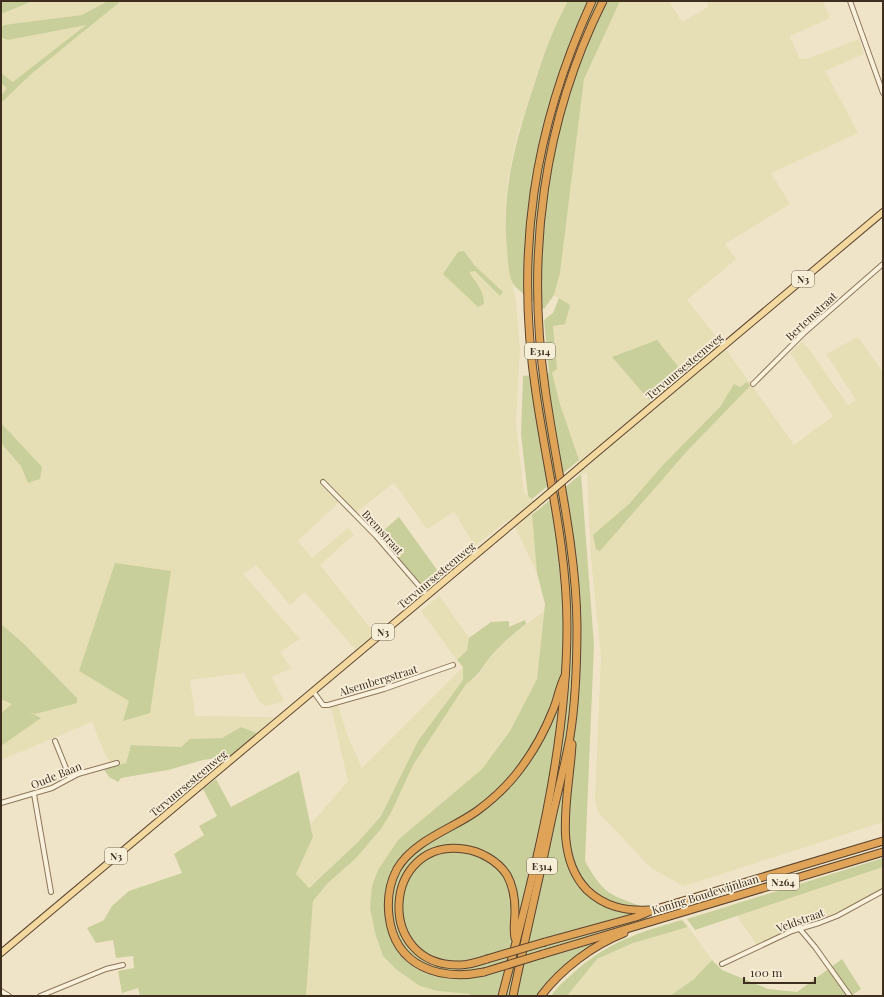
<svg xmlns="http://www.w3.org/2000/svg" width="884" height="997" font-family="'Playfair Display',serif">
  <rect width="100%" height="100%" fill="#f0e4c8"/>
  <g fill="#e6deb5">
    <path d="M33,1H568L552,33L542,59L518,132L508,179L505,215L508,260L516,303L520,349L516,423L524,493L532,499L537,511L532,516L537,573L516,529L509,519L475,546L454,512L427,529L394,483L352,515L340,501L298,541L312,558L348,528L354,535L320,565L375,634L356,650L305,592L290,605L256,565L243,574L300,639L280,652L291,668L272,677L284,701L266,706L259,701L244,673L190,680L195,716L275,717L257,733L241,727L222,738L190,739L181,747L131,745L126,763L112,765L105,754L92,722L1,760V14Z"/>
    <path d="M619,1H669L682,22L708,7L707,1H823L830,18L790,36L799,58L807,59L859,39L864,54L825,71L858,133L771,173L790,204L725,244L736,259L687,300L720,341L794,445L833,416L790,353L802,342L809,349L848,405L856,400L826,354L858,337L883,372V822L684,886L652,869L598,812L595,799L601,657L591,558L587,473L581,474V466L578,463L579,460L560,404L552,373L557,369L553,326L570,305L554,295L560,273L584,79Z"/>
    <path d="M439,596L469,638L467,650L457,660L421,611Z"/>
    <path d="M544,611L537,679L510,731L482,769L399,839L372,886L370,908L375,933L383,956L397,970L438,991L470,994V996H306L313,901L328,883L356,858L381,829L392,811L413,765L435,729L466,684L477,677L490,657L508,638Z"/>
    <path d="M463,667V680L418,741L381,816L359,841L308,888L296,874L313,837L311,824L348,781L331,707L338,706L348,737L362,768Z"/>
    <path d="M883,867V888L871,896L834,914L796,926L757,945L737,916Z"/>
    <path d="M688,927L712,960L694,979L670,996H567L597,959L633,943Z"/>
  </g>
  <g fill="#c9cf9b">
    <path d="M1,1H33L1,14Z"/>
    <path d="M108,1H121L30,75L1,103V96L7,88L1,83V73L13,82L86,25L8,40L1,37V28L4,25L82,15Z"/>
    <path d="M568,1H620L584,79L560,273L554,295L544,309C537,304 515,289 512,282C508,272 508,259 507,249C501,192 516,139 534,85C543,56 553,28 568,1Z"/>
    <path d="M464,251L475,266L503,292L500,296L475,271L469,272C476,283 484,290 484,304L478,307L443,274L458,252Z"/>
    <path d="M559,298L570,305L565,324L553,326L557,369L552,373L560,404L579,460L532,499L528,496L521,434L523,376L549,373L544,320L553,313Z"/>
    <path d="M657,340L684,374L651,402L612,357Z"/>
    <path d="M747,382L750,386L688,450L600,551L596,549L593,535L629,504L664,464L720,407L734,384L740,387Z"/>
    <path d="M1,423L42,467L40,479L28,483L21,466L1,443Z"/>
    <path d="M581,474L594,645L585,861C604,895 609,894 643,907L648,920L598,943L541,996H470V994L438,991L420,986L397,970L383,956L375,933L370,908L372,886L378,870L399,839L482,769L510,731L537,679L545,604L537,573L532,515Z"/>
    <path d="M399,517L440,574L433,585L426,589L378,535Z"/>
    <path d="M115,563L171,571L150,713L123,721L129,701L79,671Z"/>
    <path d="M525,620L526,624C513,634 502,643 491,656C481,668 480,675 466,684L413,765L392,811L381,829L356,858L328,883L313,901L306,996H140L138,988L122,993L118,971L134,968L133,956L116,958L113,940L96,943L87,928L104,920L112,906L129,891L182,873L174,854L204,835L199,826L217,816L203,789L216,779L231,807L299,771L313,837L296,874L309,888L359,841L381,816L418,741L463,680V667L457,660L467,650L469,638L491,622L509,621V627Z"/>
    <path d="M1,624L23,643L77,698V703L35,714L29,712L41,718L1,746V713L12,704L1,699Z"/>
    <path d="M241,727L257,733L230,756L203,760L168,770L121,778L118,782L109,777L103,768L126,763L131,745L181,747L190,739L222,738Z"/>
    <path d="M883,858V867L695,930L687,919Z"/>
    <path d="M682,920L688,927L633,943L597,959L567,996H551C556,988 563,982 570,976C603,944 639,932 682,920Z"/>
    <path d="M842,959L861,989L851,996H670L694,979L712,960L722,970L768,989L797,992Z"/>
  </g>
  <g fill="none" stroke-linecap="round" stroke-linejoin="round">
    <defs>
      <g id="street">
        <path d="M850,1L883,93"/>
        <path d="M753,384L804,333L883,264"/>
        <path d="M323,482L376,536L427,595"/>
        <path d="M313,691L323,705H328L384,689L453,665"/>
        <path d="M55,741L70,778"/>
        <path d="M34,794L51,892"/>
        <path d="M1,803L52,788L78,774L117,763"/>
        <path d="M799,928L815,947L850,996"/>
        <path d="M722,964L792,931L819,923L837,916L883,891"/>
        <path d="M1,991L9,996"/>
        <path d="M40,996L106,969L123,965"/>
      </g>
      <g id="primary">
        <path d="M581,466L883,212"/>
        <path d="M1,953L535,505"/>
      </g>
      <g id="highway">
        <path d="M572,744C570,790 551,853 587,890C605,907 625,911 649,910"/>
        <path d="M545,942L636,917L653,910L883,841"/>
        <path d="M543,954L883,852"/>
        <path d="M487,959C478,962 469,965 460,965C374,967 382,838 464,849C480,851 498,861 507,875C513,886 515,899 515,911C515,920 513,929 515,938"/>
        <path d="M484,972C440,981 395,967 389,916C387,899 389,884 397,869C414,840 452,829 477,811C492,800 506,787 517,773C532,754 544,733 553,710C558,699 559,687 565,676"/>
        <path d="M502,996C534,875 567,751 567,626C567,547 547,470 536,393C515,253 533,130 592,1"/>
        <path d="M513,996C525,938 539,880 551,822C557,794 565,765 570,737C576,700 577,662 577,625C576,545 556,467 545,388C526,255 543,121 603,1"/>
        <path d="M541,996C561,969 593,945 624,933"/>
      </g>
    </defs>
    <use href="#street" stroke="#8d765c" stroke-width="6"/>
    <use href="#primary" stroke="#5b4430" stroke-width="8"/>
    <use href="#highway" stroke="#5b4430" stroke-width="9"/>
    <use href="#street" stroke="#faf1dc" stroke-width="4"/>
    <use href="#primary" stroke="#f3d9a0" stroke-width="6"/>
    <use href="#highway" stroke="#e0a458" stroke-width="7"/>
    <defs>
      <path id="primary-bridge" d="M535,505L581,466"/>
      <g id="highway-bridge">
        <path d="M487,959L545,942"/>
        <path d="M484,972L543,954"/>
      </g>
    </defs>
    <use href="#primary-bridge" stroke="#5b4430" stroke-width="8" stroke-linecap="butt"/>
    <use href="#highway-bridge" stroke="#5b4430" stroke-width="9" stroke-linecap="butt"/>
    <use href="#primary-bridge" stroke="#f3d9a0" stroke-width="6"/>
    <use href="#highway-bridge" stroke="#e0a458" stroke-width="7"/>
  </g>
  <g text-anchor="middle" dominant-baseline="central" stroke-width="3.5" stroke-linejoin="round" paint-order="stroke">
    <g fill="#f7eed8" stroke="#756857" stroke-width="1">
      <rect x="792" y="271" width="22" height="16" rx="3"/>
      <rect x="525" y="343" width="30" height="16" rx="3"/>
      <rect x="372" y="624" width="22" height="16" rx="3"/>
      <rect x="105" y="848" width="22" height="16" rx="3"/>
      <rect x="527" y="858" width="30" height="16" rx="3"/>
      <rect x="767" y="874" width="32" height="16" rx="3"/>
    </g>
    <g font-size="10" font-weight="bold" fill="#3d2e20">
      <text x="803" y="279">N3</text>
      <text x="540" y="351">E314</text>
      <text x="383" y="632">N3</text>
      <text x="116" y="856">N3</text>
      <text x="542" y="866">E314</text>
      <text x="783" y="882">N264</text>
    </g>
    <g font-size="11" fill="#3d2e20" stroke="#f7eed8">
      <text transform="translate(811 316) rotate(-43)">Bertemstraat</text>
      <text transform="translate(684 366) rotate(-40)">Tervuursesteenweg</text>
      <text transform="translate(383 532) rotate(48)">Bremstraat</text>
      <text transform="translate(436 575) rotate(-40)">Tervuursesteenweg</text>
      <text transform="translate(378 680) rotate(-17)">Alsembergstraat</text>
      <text transform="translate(56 775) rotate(-22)">Oude Baan</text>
      <text transform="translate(188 783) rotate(-40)">Tervuursesteenweg</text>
      <text transform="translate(705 894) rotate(-17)">Koning Boudewijnlaan</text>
      <text transform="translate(800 920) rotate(-20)">Veldstraat</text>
    </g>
  </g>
  <rect width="884" height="997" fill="none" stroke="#3d2e20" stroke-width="4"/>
  <path d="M744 977v6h71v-6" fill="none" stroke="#3d2e20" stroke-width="2"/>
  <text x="750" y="977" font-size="12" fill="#3d2e20" stroke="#f7eed8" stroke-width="3" paint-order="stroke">100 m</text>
</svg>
